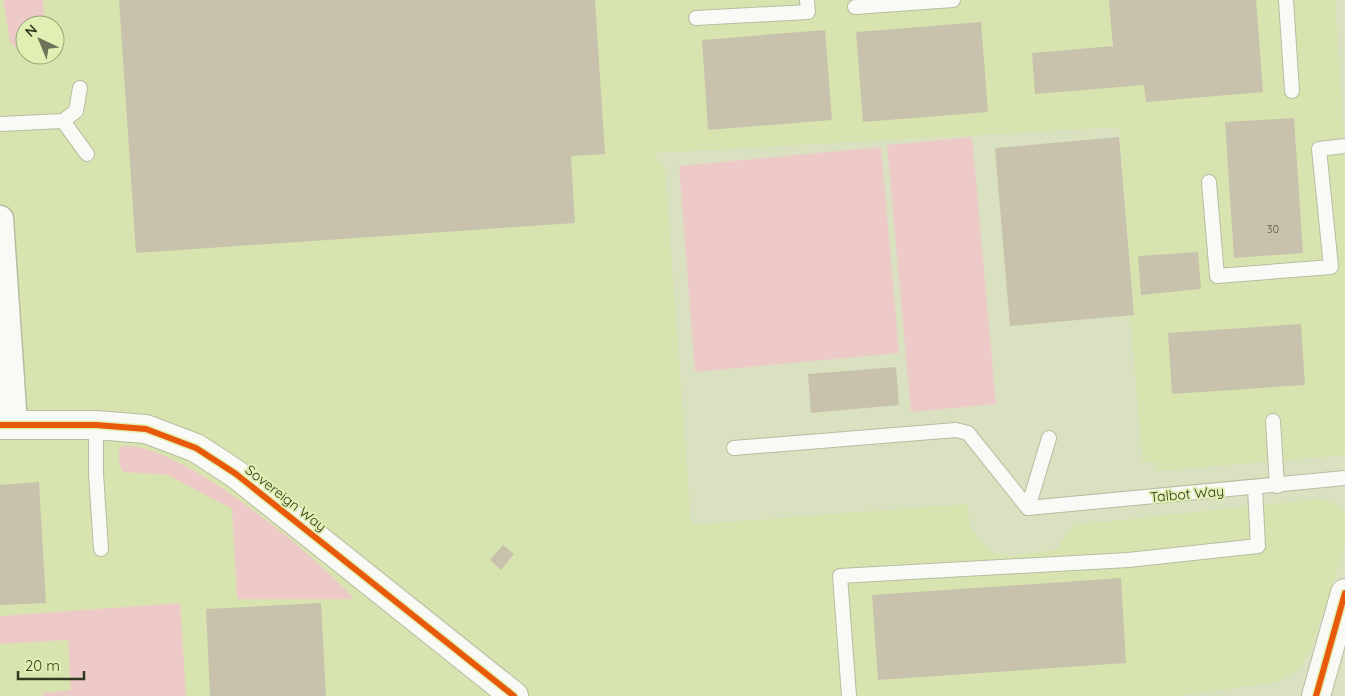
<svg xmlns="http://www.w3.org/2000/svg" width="1345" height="696" font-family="Quicksand,sans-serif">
  <rect width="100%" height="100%" fill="#dae1c0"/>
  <path fill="#d8e4af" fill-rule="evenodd" d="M0,0H1335L1345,157V455L1157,471L1156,462L1143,463L1130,315L1134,314L1119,127L653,153L665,170L691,525L967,504L970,526L983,545L995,554L1011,556L1056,550L1074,525L1319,499L1333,503L1345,513V547L1310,652L1296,672L1277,682L1175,696H0ZM25,25H55V55H25Z"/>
  <g fill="#edc9c7">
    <path d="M3,0H43L45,25H25V53L21,54L10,41Z"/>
    <path d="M972,137L996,404L911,412L887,145Z"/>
    <path d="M881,147L899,353L695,372L679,166Z"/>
    <path d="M122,446C179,441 317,556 354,599H237L232,509L168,475L123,472L119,464V449Z"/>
    <path d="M180,603L186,696H43L42,693L71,690L68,640L0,644V616Z"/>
  </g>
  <g fill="#c8c2ac">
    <path d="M119,0H595L605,154L571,156L575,223L136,253Z"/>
    <path d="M1109,0H1256L1263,92L1146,102L1144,85L1035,94L1032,53L1113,46Z"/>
    <path d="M981,22L988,112L863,122L856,32Z"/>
    <path d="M825,30L832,120L708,130L702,40Z"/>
    <path d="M1294,118L1303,253L1234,258L1225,122Z"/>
    <path d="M1119,137L1134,315L1010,326L995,148Z"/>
    <path d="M1198,252L1201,289L1141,295L1138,256Z"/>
    <path d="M1301,324L1305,385L1172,394L1168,333Z"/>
    <path d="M896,367L899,405L811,413L808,374Z"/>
    <path d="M39,482L46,603L0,605V485Z"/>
    <path d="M503,545L514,554L501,570L490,560Z"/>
    <path d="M1121,578L1126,663L878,680L872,595Z"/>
    <path d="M321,603L326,696H210L206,609Z"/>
  </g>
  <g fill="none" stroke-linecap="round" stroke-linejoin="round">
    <defs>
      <g id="lane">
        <path d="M1286,0L1292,91"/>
        <path d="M855,7L953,0"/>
        <path d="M696,18L808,12L807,0"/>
        <path d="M63,121L76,111L80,88"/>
        <path d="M0,124L63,121L87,154"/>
        <path d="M1209,182L1217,276L1331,267L1319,149L1345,146"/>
        <path d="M1273,421L1277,486"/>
        <path d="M96,425V474L101,549"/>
        <path d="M734,448L956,430L968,433L1028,508"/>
        <path d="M1028,508L1345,478"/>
        <path d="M1028,508L1049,438"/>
        <path d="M849,696L840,576L1128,560L1258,546L1255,488"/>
      </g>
      <path id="street" d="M0,219L14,424"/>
      <g id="secondary">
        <path d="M0,425H96L146,429L196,448L236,474L514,696"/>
        <path d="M1316,696L1345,593"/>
      </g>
    </defs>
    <use href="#lane" stroke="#b7bda2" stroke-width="16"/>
    <use href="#street" stroke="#b7bda2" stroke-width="29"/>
    <use href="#secondary" stroke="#b7bda2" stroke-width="30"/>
    <use href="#lane" stroke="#f9faf6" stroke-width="14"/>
    <use href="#street" stroke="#f9faf6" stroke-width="26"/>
    <use href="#secondary" stroke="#f9faf6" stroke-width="28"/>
    <defs>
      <g id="cycleway">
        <path d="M0,425H96L146,429L196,448L236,474L514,696"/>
        <path d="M1316,696L1345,593"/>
      </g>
    </defs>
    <use href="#cycleway" stroke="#e2efb2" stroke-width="9"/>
    <use href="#cycleway" stroke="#e8590c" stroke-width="6"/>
  </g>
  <g text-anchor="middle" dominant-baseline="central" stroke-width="4" stroke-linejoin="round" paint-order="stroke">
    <g font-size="11" fill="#585a43">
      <text x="1273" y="229">30</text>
    </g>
    <g font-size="14" fill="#333820" stroke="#e2efb2">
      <text transform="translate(1187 494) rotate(-5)">Talbot Way</text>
      <text transform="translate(286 498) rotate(38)">Sovereign Way</text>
    </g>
  </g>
  <g transform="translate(40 40) rotate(316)"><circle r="24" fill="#e2efb2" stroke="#9ca678"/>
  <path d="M0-4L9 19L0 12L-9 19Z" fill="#6d7358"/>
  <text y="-8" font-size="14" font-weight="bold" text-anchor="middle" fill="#333820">N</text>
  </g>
  <path d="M18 671v8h66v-8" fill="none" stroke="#333820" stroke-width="2.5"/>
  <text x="25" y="671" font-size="15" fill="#333820" stroke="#e2efb2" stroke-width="4" paint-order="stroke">20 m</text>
</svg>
